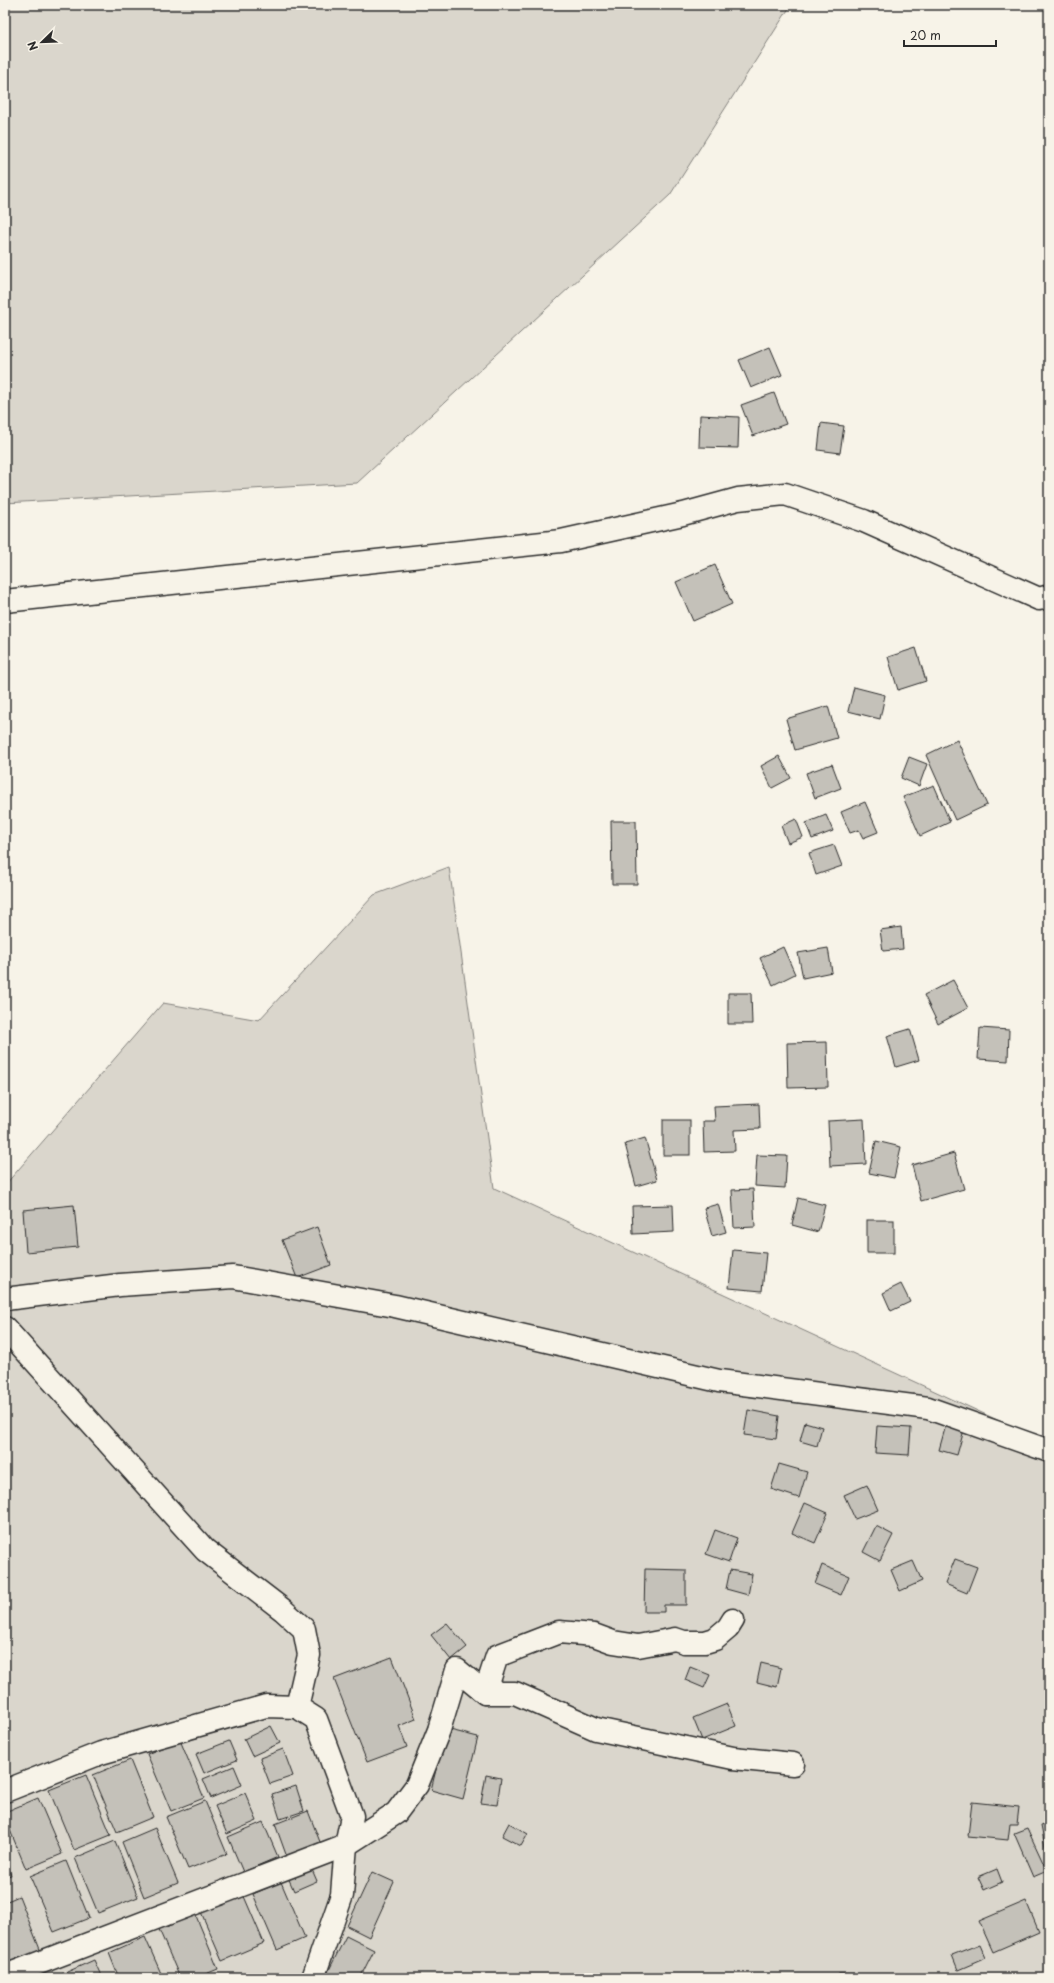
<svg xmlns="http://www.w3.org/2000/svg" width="1054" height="1983" font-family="'Playpen Sans',sans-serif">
  <rect width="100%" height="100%" fill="#f7f3e8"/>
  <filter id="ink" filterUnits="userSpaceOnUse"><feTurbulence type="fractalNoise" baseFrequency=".025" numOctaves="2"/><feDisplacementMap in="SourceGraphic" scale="8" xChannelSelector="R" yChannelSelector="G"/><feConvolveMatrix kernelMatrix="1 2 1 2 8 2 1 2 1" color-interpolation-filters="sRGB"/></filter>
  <g filter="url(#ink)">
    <g fill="#dad6cc" stroke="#82807c">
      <path d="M5,5H791L670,195L357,483L5,503Z"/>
      <path d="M449,867L494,1188L1045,1442L1049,1436V1978H5V1185L163,1003L259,1020L374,895Z"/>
    </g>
    <g fill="#c4c1b9" stroke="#2b2b2b">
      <path d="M770,347L782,375L751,388L739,360Z"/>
      <path d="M774,393L786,424L753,436L741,405Z"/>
      <path d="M700,415L739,417L738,448L699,447Z"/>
      <path d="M821,423L844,426L840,453L818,450Z"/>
      <path d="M715,565L732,604L693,621L676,582Z"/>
      <path d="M916,648L926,681L898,690L888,657Z"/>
      <path d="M854,687L885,695L880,719L848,711Z"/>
      <path d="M828,706L837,738L795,750L786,719Z"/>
      <path d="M957,740L987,805L955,820L926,755Z"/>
      <path d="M779,756L791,778L772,788L761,766Z"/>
      <path d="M909,757L927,764L919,786L901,778Z"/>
      <path d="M832,764L841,788L815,798L806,773Z"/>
      <path d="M934,785L950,822L920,836L903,797Z"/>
      <path d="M865,802L878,832L863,838L859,830L850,833L841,812Z"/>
      <path d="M826,815L833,831L812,839L806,823Z"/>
      <path d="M796,819L803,837L788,843L781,826Z"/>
      <path d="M611,821H636L637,884H612Z"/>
      <path d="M834,845L842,866L816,875L809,853Z"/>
      <path d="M901,927L903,949L883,951L880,930Z"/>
      <path d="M783,947L795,974L773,985L760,958Z"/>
      <path d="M828,948L832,972L803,978L798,953Z"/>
      <path d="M953,980L968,1008L938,1024L924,995Z"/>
      <path d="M728,993H751L752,1024H728Z"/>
      <path d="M980,1028L1009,1030L1008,1061L978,1059Z"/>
      <path d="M910,1029L919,1060L896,1067L887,1036Z"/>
      <path d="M827,1042L828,1087L788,1088L787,1043Z"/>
      <path d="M759,1104L760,1129L734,1130L735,1151L704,1152L703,1121H715L714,1106Z"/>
      <path d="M864,1119L866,1164L830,1166L828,1121Z"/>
      <rect x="663" y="1120" width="27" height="35"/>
      <path d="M645,1138L657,1180L636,1186L625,1144Z"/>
      <path d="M876,1141L901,1147L894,1178L869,1173Z"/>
      <path d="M954,1153L964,1189L921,1201L912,1165Z"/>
      <path d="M757,1155L787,1156L785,1188L755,1186Z"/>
      <path d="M753,1189L755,1227L734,1228L732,1190Z"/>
      <path d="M798,1198L825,1205L818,1232L792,1225Z"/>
      <path d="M718,1204L726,1232L712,1236L704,1208Z"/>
      <path d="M74,1205L78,1247L26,1252L23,1210Z"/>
      <path d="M673,1205L674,1232L633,1234L632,1206Z"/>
      <rect x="867" y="1220" width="27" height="33"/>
      <path d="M317,1227L331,1265L297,1278L282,1240Z"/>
      <path d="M733,1250L766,1253L762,1291L729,1288Z"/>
      <path d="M901,1284L910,1302L891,1311L883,1293Z"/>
      <path d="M748,1410L779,1416L776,1439L744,1435Z"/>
      <path d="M805,1422L822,1427L817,1446L800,1441Z"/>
      <path d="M946,1425L964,1430L957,1455L939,1450Z"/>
      <path d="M877,1426L911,1428L909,1455L875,1453Z"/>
      <path d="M779,1464L807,1472L799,1498L771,1489Z"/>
      <path d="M867,1485L878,1510L855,1519L844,1495Z"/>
      <path d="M805,1503L828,1513L815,1543L792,1533Z"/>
      <path d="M876,1526L893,1535L880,1561L863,1552Z"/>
      <path d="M715,1530L737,1538L729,1562L706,1554Z"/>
      <path d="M955,1559L977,1567L967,1593L945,1584Z"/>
      <path d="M913,1561L922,1581L900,1591L891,1570Z"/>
      <path d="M822,1565L849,1576L841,1595L815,1584Z"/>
      <path d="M645,1569L686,1570V1605H664V1612H644Z"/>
      <path d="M730,1570L752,1574L748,1595L726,1589Z"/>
      <path d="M447,1623L467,1647L451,1660L431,1635Z"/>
      <path d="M392,1657L416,1719L399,1726L407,1747L367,1762L334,1679Z"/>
      <path d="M761,1663L781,1668L777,1687L757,1682Z"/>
      <path d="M690,1667L710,1675L704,1688L685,1680Z"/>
      <path d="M727,1704L736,1726L702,1740L693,1718Z"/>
      <path d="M271,1726L280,1743L252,1756L244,1739Z"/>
      <path d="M446,1729L478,1737L463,1799L431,1790Z"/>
      <path d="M180,1740L204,1798L171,1811L147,1754Z"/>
      <path d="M229,1741L237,1760L204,1773L196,1754Z"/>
      <path d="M283,1749L293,1776L270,1784L260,1758Z"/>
      <path d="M130,1760L153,1817L117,1832L93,1775Z"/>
      <path d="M234,1766L242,1785L211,1798L203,1779Z"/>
      <path d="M86,1775L111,1835L74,1850L49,1790Z"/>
      <path d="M486,1775L501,1778L497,1805L481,1803Z"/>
      <path d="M296,1786L304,1811L280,1819L272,1794Z"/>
      <path d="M245,1793L257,1821L227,1834L215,1806Z"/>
      <path d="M38,1798L62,1854L26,1869L5,1818V1812Z"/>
      <path d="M205,1801L227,1854L188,1869L166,1817Z"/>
      <path d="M972,1802L1019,1807L1017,1824H1010L1008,1840L968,1836Z"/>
      <path d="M308,1811L322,1847L288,1860L275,1824Z"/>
      <path d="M263,1822L278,1857L243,1872L228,1837Z"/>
      <path d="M509,1823L528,1834L521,1846L502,1836Z"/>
      <path d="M1049,1824V1851L1046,1852L1041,1826Z"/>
      <path d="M155,1828L178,1883L144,1897L122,1842Z"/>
      <path d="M1027,1828L1047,1871L1033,1877L1014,1833Z"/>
      <path d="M115,1841L138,1897L98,1913L75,1858Z"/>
      <path d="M5,1859L11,1875L5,1877Z"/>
      <path d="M66,1861L89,1918L54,1932L30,1876Z"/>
      <path d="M310,1865L317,1881L294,1891L287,1875Z"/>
      <path d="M997,1869L1002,1882L984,1890L978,1877Z"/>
      <path d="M372,1872L394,1882L369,1937L347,1926Z"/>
      <path d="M281,1882L305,1938L277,1950L253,1894Z"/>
      <path d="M240,1887L264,1943L222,1961L198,1905Z"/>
      <path d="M19,1896L41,1952L7,1966L5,1962V1902Z"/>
      <path d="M1026,1901L1039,1932L993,1952L979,1921Z"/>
      <path d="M194,1911L218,1969L196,1978H180L158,1927Z"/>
      <path d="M346,1936L374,1950L360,1978H325Z"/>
      <path d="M145,1937L163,1978H119L109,1953Z"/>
      <path d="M980,1944L986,1958L958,1970L952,1955Z"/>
      <path d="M94,1960L102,1978H59L58,1976Z"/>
      <rect x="839" y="1974" width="16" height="4"/>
    </g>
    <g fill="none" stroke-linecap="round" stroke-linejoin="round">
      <defs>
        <g id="street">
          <path d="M5,601L561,541L683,514L738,499L785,494L864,521L1039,599L1049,596"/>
          <path d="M5,1299L120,1285L233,1277L395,1306L719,1381L928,1408L1049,1451"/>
          <path d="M5,1328L205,1550L283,1610L304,1629L309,1655L297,1707"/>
          <path d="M485,1693L497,1656L559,1632L594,1635L613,1642L638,1646L675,1639L684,1642H705L715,1639L728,1628L733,1620"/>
          <path d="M5,1791L101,1753L266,1706L297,1707L316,1719L352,1816L346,1845L342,1895L313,1978"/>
          <path d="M5,1976L346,1845L396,1813L417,1785L439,1730L457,1670L485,1693H515L596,1729L733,1758L793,1764"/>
        </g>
      </defs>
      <use href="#street" stroke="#2b2b2b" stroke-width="25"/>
      <use href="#street" stroke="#f7f3e8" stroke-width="22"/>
    </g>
  </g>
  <rect width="1054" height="1983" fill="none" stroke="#f7f3e8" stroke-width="20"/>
  <rect x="10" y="10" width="1034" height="1963" fill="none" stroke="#2b2b2b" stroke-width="1.5" filter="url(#ink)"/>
  <g transform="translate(42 42) rotate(247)" stroke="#f7f3e8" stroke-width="3" paint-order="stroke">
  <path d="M0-3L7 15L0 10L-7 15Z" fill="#2b2b2b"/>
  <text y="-6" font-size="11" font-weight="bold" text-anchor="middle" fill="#2b2b2b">N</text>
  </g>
  <path d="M904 40v6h92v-6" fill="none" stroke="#2b2b2b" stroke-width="2"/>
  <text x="910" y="40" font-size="12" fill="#2b2b2b" stroke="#f7f3e8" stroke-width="3" paint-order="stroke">20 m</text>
</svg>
